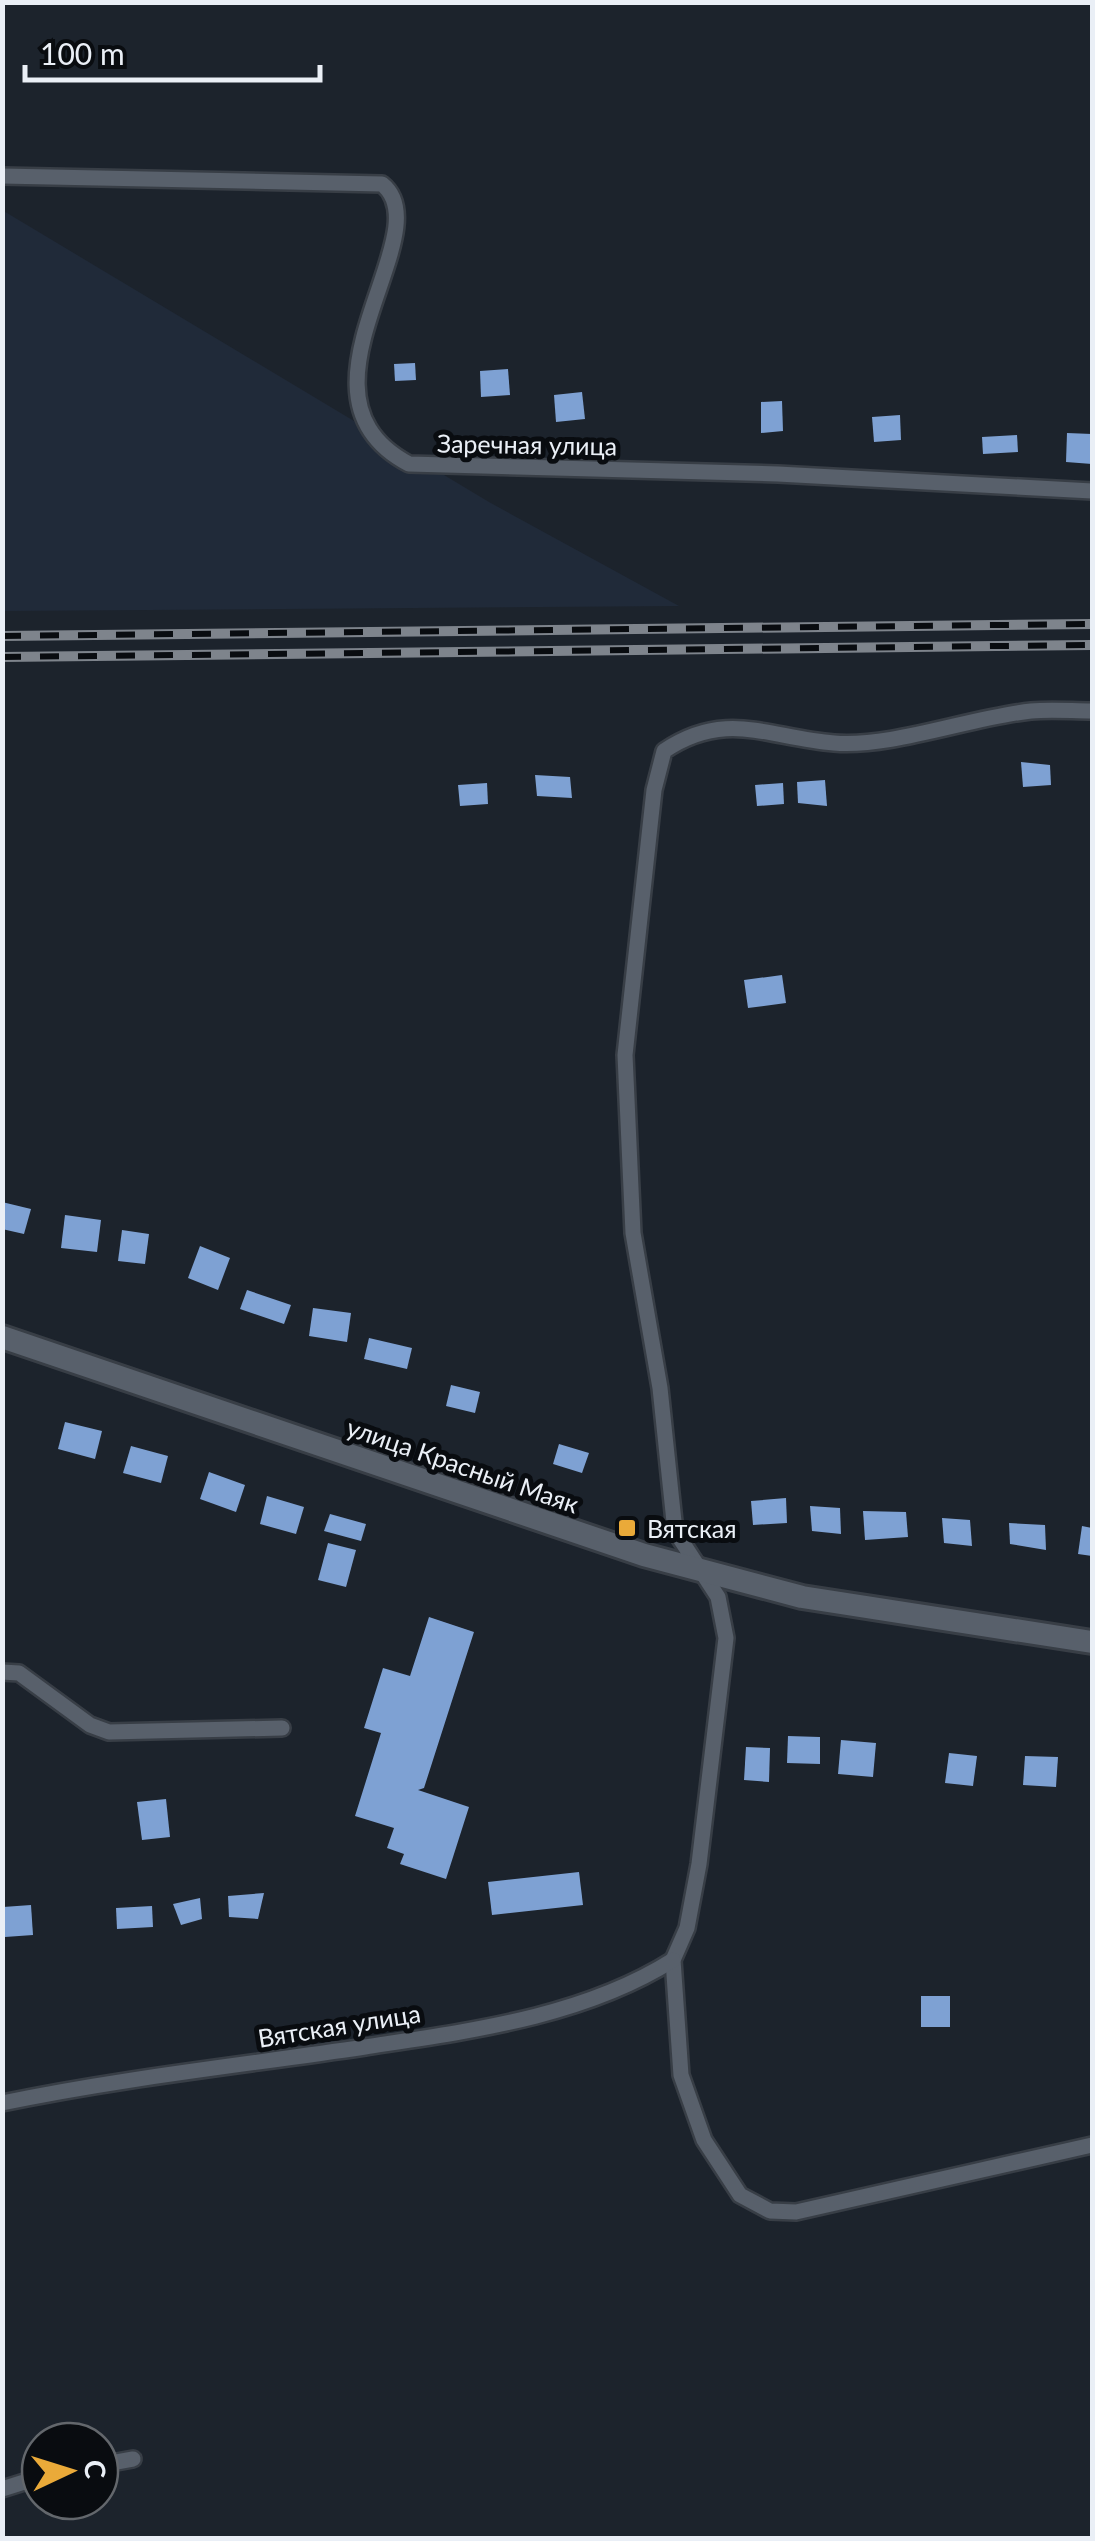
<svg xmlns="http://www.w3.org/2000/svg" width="1095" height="2541" font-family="Lato,sans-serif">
  <rect width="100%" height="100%" fill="#1c232c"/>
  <path fill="#202a39" d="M2,210L489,502L679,606L3,611Z"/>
  <g fill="#7ea1d3">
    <path d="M415,363L416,380L395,381L394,364Z"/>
    <path d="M508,369L510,395L481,397L480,371Z"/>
    <path d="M582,392L585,419L556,422L554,395Z"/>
    <path d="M782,401L783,431L761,433V402Z"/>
    <path d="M900,415L901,440L874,442L872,417Z"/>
    <path d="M1067,433L1092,434V464L1066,462Z"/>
    <path d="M1017,435L1018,452L983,454L982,437Z"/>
    <path d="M1021,762L1050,765L1051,785L1023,787Z"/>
    <path d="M535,775L570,777L572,798L537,796Z"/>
    <path d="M825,780L827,806L798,803L797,782Z"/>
    <path d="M487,783L488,804L460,806L458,785Z"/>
    <path d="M783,783L784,804L757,806L755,785Z"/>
    <path d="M782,975L786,1003L748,1008L744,980Z"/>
    <path d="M2,1202L31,1209L24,1234L2,1229Z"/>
    <path d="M65,1215L101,1220L97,1252L61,1248Z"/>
    <path d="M122,1230L149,1234L145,1264L118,1261Z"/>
    <path d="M200,1246L230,1258L218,1290L188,1278Z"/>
    <path d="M247,1290L291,1305L284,1324L240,1309Z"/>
    <path d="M313,1308L351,1313L347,1342L309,1336Z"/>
    <path d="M369,1338L412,1348L407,1369L364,1359Z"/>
    <path d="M451,1385L480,1392L475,1413L446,1406Z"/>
    <path d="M65,1422L102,1431L95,1459L58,1449Z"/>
    <path d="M559,1444L589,1453L582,1473L553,1464Z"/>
    <path d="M131,1446L168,1456L161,1483L123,1473Z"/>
    <path d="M209,1472L245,1485L236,1512L200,1499Z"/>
    <path d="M267,1496L304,1507L296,1534L260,1524Z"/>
    <path d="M786,1498L787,1523L753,1525L751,1501Z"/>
    <path d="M810,1506L840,1508L841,1534L812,1531Z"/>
    <path d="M863,1511L906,1512L908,1537L865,1540Z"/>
    <path d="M330,1514L366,1524L361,1541L324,1531Z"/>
    <path d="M942,1518L970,1520L972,1546L944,1543Z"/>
    <path d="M1009,1523L1045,1525L1046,1550L1010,1544Z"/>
    <path d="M1082,1526L1092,1528V1556L1078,1554Z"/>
    <path d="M328,1543L356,1550L346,1587L318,1580Z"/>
    <path d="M429,1617L474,1632L424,1788L418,1790L469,1807L446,1879L400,1864L404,1854L387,1848L394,1828L355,1816L381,1733L364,1728L383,1668L410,1676Z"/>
    <path d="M788,1736L820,1737V1764L787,1763Z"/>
    <path d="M841,1740L876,1743L873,1777L838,1774Z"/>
    <path d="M746,1747L770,1748L769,1782L744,1780Z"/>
    <path d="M949,1753L977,1756L973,1786L945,1783Z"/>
    <path d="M1025,1756L1058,1757L1056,1787L1023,1785Z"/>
    <path d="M166,1799L170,1837L142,1840L137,1802Z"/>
    <path d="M579,1872L583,1905L492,1915L488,1882Z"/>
    <path d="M264,1893L258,1919L229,1917L228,1896Z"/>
    <path d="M200,1898L202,1919L181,1925L173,1904Z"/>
    <path d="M31,1905L33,1935L5,1937L3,1907Z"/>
    <path d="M152,1906L153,1927L117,1929L116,1908Z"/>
    <rect x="921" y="1996" width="29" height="31"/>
  </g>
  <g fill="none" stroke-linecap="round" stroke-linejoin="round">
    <defs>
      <g id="street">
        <path d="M2,176L382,184C444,233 278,395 409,464L778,474L1092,491"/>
        <path d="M1092,711C1072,711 1051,709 1031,711C972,717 891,748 834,743C769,738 726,709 664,751L654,790L625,1055L633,1233L660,1388L675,1531L718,1597L726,1638L699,1864L687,1928L673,1960L681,2075L704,2140L740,2195L770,2211L796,2212L1092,2145"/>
        <path d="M2,1672L19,1673L90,1725L109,1732L282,1728"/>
        <path d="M2,2103C122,2078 244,2065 365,2047C469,2031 583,2017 673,1960"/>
        <path d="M100,2465L133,2459"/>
        <path d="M2,2489L40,2477"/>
      </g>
      <path id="secondary" d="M2,1337L644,1555L802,1597L1092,1642"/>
    </defs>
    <use href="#street" stroke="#383e46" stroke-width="20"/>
    <use href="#secondary" stroke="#383e46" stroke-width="28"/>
    <use href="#street" stroke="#58606b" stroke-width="15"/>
    <use href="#secondary" stroke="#58606b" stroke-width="22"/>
    <defs>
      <g id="rail">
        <path d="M2,636L1092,624"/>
        <path d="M2,657L1092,645"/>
      </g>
    </defs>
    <use href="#rail" stroke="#7e848c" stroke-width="10"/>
    <use href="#rail" stroke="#090c10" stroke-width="6" stroke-dasharray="19" stroke-linecap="butt"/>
  </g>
  <rect fill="#eaaa39" stroke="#090c10" stroke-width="4" x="617" y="1518" width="20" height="20" rx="5"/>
  <g text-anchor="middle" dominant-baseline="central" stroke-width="10" stroke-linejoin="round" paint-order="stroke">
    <g font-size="25" fill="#eaeff6" stroke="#090c10">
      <text transform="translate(527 444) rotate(1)">Заречная улица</text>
      <text transform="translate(463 1465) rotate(19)">улица Красный Маяк</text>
      <text transform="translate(339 2025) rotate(-9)">Вятская улица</text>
    </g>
    <g font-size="25" fill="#eaeff6" stroke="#090c10" text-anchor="start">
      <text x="647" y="1528">Вятская</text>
    </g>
  </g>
  <rect width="1095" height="2541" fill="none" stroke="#eaeff6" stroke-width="10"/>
  <g transform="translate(70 2471) rotate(86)"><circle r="48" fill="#090c10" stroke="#63676c" stroke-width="2.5"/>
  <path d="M0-8L18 38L0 25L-18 38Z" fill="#eaaa39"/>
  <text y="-15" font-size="28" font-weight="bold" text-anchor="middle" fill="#eaeff6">С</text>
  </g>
  <path d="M25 65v15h295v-15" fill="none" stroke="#eaeff6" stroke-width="5"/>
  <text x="40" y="65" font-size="30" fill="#eaeff6" stroke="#090c10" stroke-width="8" paint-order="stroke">100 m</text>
</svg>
